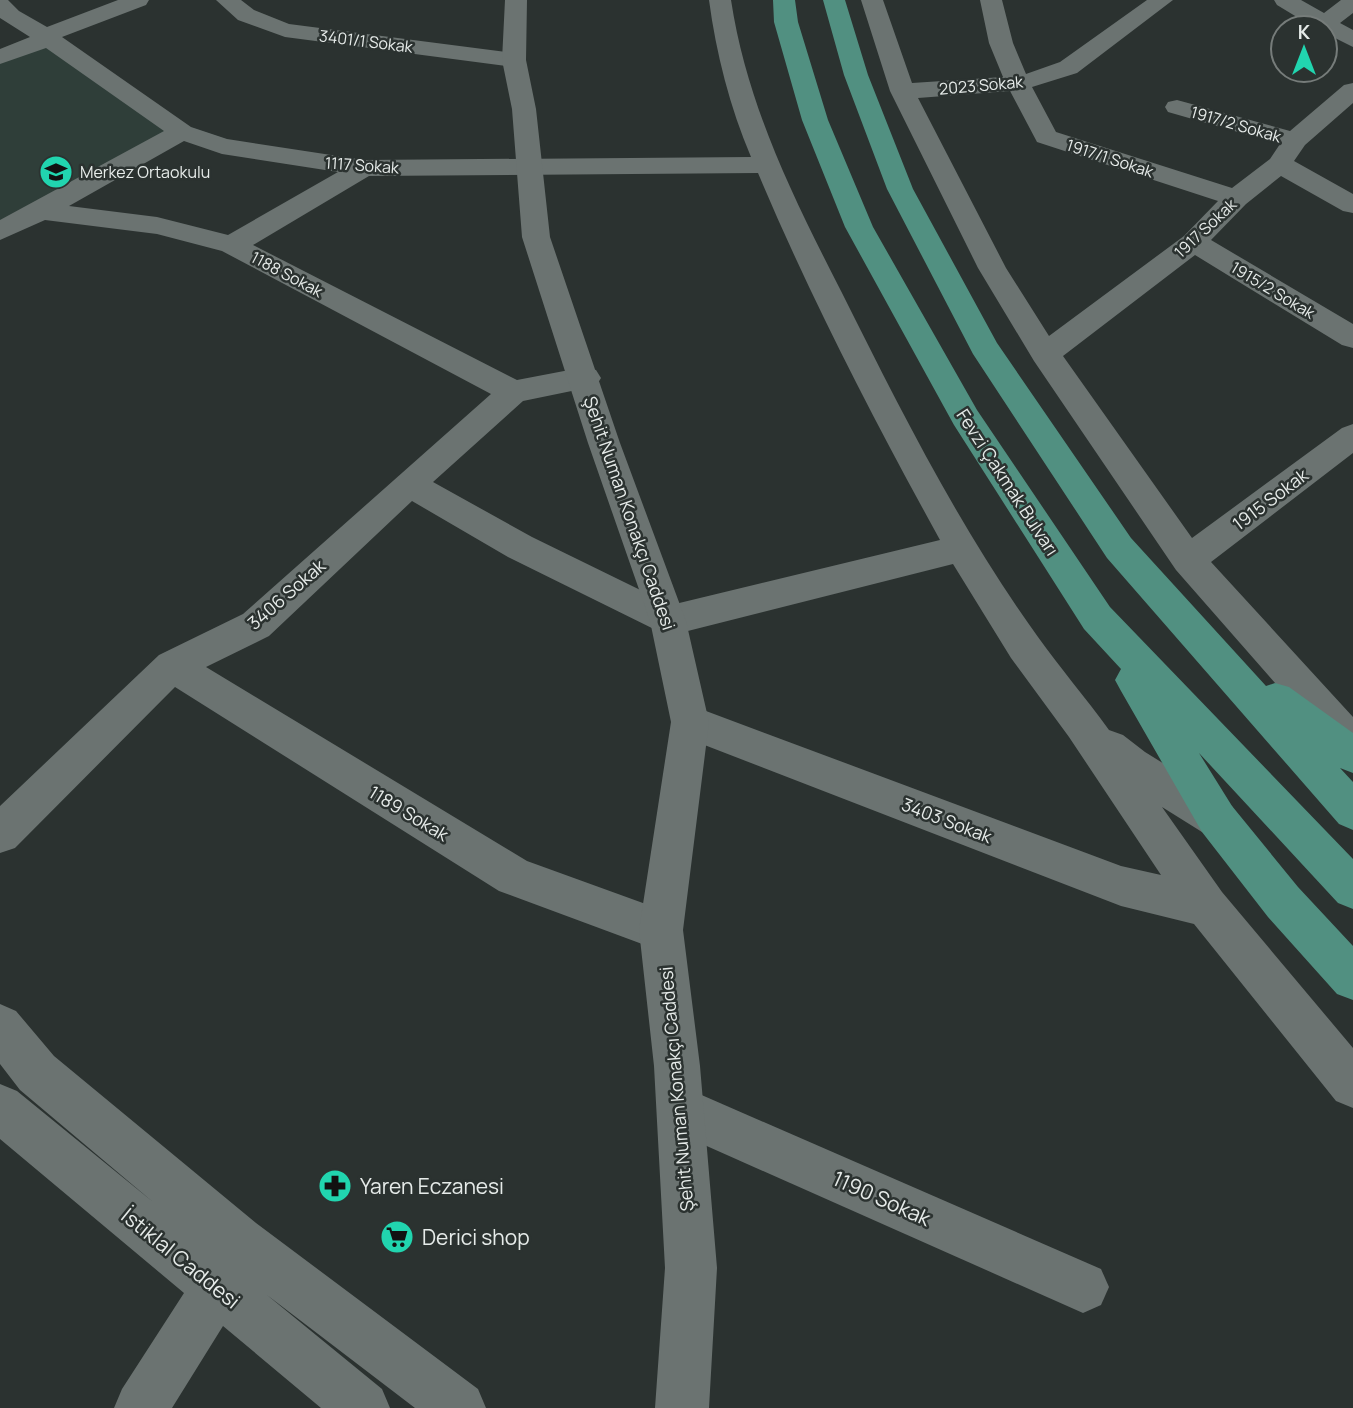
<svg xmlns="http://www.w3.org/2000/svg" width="1353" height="1408" font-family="Manrope,sans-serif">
  <rect width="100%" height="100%" fill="#2b3230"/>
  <path fill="#2f3e39" d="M47,39L182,132L0,231V57Z"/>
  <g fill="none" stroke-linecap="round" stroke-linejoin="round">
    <g fill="#6b7371" fill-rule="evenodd">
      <path d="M0,0H8L19,11L47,27L118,0H149L146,5L62,37L191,127L227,139L364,160L751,157C730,108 716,53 709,0H731C747,105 793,197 841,291C900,409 960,529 1038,637C1060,668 1086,698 1109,730L1123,735L1145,752L1232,806L1238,819L1232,832L1217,838L1202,832L1162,807L1222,892L1353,1048V1108L1336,1101L1194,924L1121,906L676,734L671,722L676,710L690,705L1121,866L1161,875L1069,737L1011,658L953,564L668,636L508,557L412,501L269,636L206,667L527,861L676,915L683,930L676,945L661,951L499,891L175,687L15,848L0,853V806L159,655L243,614L491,394L222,251L157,234L45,220L0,240V220L164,131L46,48L0,64V49L30,37L0,18ZM184,141L222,154L338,172L228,235L157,217L69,206ZM758,173C811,299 874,420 940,540L671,605L532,537L433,482L523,401L596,386L601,378L596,370L585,367L517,380L253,245L369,176Z"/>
      <path d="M216,0H241L254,10L289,24L514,53L522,55L526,60L522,65L514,67L285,37L238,20Z"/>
      <path d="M861,0H883L912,83L1003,77L989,43L980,0H1002L1013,43L1026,74L1060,62L1147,0H1173L1077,73L1032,87L1056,132L1232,188L1270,159L1280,144L1168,112L1165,107L1168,102L1177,100L1290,131L1344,85L1353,83V103L1305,145L1294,161L1353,194V213L1343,211L1281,176L1246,204L1211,240L1353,324V348L1342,345L1195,255L1063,356L1192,538L1342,428L1353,424V453L1211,562L1353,717V761L1339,756L1176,570L1034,361L978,268L890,91ZM1010,91L1037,142L1218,201L1184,236L1049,336L1006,268L918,98Z"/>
      <path d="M1274,0H1301L1324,13L1341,0H1353V13L1340,23L1353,30V47L1325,33V28H1315L1277,5Z"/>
      <path d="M681,1086L1101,1269L1109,1287L1101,1305L1083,1313L664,1127L657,1110L664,1093Z"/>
    </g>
    <path fill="#6b7371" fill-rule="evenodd" d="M505,0H527L526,60L536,109L550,237L620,443L686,621L709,722L683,930L700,1066L717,1268L709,1408H655L665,1268L654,1066L639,930L671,722L650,621L588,443L522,237L512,109L502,60Z"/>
    <path fill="#6b7371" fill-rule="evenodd" d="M0,1004L16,1011L54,1056L256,1223L478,1389L486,1408H415L267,1295L382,1389L390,1408H321L223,1326L172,1408H114L122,1389L184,1293L0,1139V1084L17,1091L153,1202L20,1090L0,1064Z"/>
    <g fill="#519081" fill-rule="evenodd">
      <path d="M773,0H795L798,22L828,120L873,227L977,410L1110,607L1353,859V909L1338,903L1199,753L1232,806L1298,887L1353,946V1000L1337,994L1268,917L1202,832L1121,691L1115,680L1121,669L1084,629L954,425L845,227L802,120L774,22Z"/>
      <path d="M823,0H845L868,75L913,189L997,343L1131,538L1266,686L1275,683L1289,687L1353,733V773L1340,768L1353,782V830L1339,824L1107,558L973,354L887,189L844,75Z"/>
    </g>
  </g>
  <defs>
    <symbol id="school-disc" viewBox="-11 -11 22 22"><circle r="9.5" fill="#21d5af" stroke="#2b3230"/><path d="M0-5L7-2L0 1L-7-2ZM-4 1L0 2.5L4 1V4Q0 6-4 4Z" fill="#111"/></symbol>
    <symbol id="pharmacy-disc" viewBox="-11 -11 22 22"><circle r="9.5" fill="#21d5af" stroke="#2b3230"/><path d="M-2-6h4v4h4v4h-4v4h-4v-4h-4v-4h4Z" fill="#111"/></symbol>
    <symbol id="supermarket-disc" viewBox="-11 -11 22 22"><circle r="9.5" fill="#21d5af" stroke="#2b3230"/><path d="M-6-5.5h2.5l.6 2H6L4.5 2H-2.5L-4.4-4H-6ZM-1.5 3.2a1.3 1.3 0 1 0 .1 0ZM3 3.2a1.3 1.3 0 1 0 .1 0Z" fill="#111"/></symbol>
  </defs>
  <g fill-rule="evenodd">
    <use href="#school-disc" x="37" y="153" width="38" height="38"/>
    <use href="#pharmacy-disc" x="316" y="1167" width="38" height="38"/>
    <use href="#supermarket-disc" x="378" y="1218" width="38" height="38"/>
  </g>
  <g text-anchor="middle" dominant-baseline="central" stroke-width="5" stroke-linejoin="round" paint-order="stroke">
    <g font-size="16" fill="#e6ebe9" stroke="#2b3230">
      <text transform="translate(366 41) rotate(7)">3401/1 Sokak</text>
      <text transform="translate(981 85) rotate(-5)">2023 Sokak</text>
      <text transform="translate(1236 124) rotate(16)">1917/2 Sokak</text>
      <text transform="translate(1110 158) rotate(18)">1917/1 Sokak</text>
      <text transform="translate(362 165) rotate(4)">1117 Sokak</text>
      <text transform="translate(1205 228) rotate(-43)">1917 Sokak</text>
      <text transform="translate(287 274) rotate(28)">1188 Sokak</text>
      <text transform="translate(1273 290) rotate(31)">1915/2 Sokak</text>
    </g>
    <g font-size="16" fill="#e6ebe9" stroke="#2b3230" text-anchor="start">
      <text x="80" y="172">Merkez Ortaokulu</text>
    </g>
    <g font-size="18" fill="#e6ebe9" stroke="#2b3230">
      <text transform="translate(1008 482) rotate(57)">Fevzi Çakmak Bulvarı</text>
      <text transform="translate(1270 499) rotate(-37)">1915 Sokak</text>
      <text transform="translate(630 513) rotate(71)">Şehit Numan Konakçı Caddesi</text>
      <text transform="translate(286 594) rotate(-41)">3406 Sokak</text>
      <text transform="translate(409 813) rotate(31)">1189 Sokak</text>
      <text transform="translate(947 820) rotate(21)">3403 Sokak</text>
      <text transform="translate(676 1089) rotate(-95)">Şehit Numan Konakçı Caddesi</text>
    </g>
    <g font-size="21" fill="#e6ebe9" stroke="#2b3230" text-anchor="start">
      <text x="360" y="1186">Yaren Eczanesi</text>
      <text x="422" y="1237">Derici shop</text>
    </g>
    <g font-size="21" fill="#e6ebe9" stroke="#2b3230">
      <text transform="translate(882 1198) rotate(24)">1190 Sokak</text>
      <text transform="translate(181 1258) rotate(39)">İstiklal Caddesi</text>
    </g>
  </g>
  <g transform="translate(1304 49)"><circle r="33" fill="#2b3230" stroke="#767c7a" stroke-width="2"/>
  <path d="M0-5L12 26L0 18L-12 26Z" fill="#21d5af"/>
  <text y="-10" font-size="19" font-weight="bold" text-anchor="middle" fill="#e6ebe9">K</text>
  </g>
</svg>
